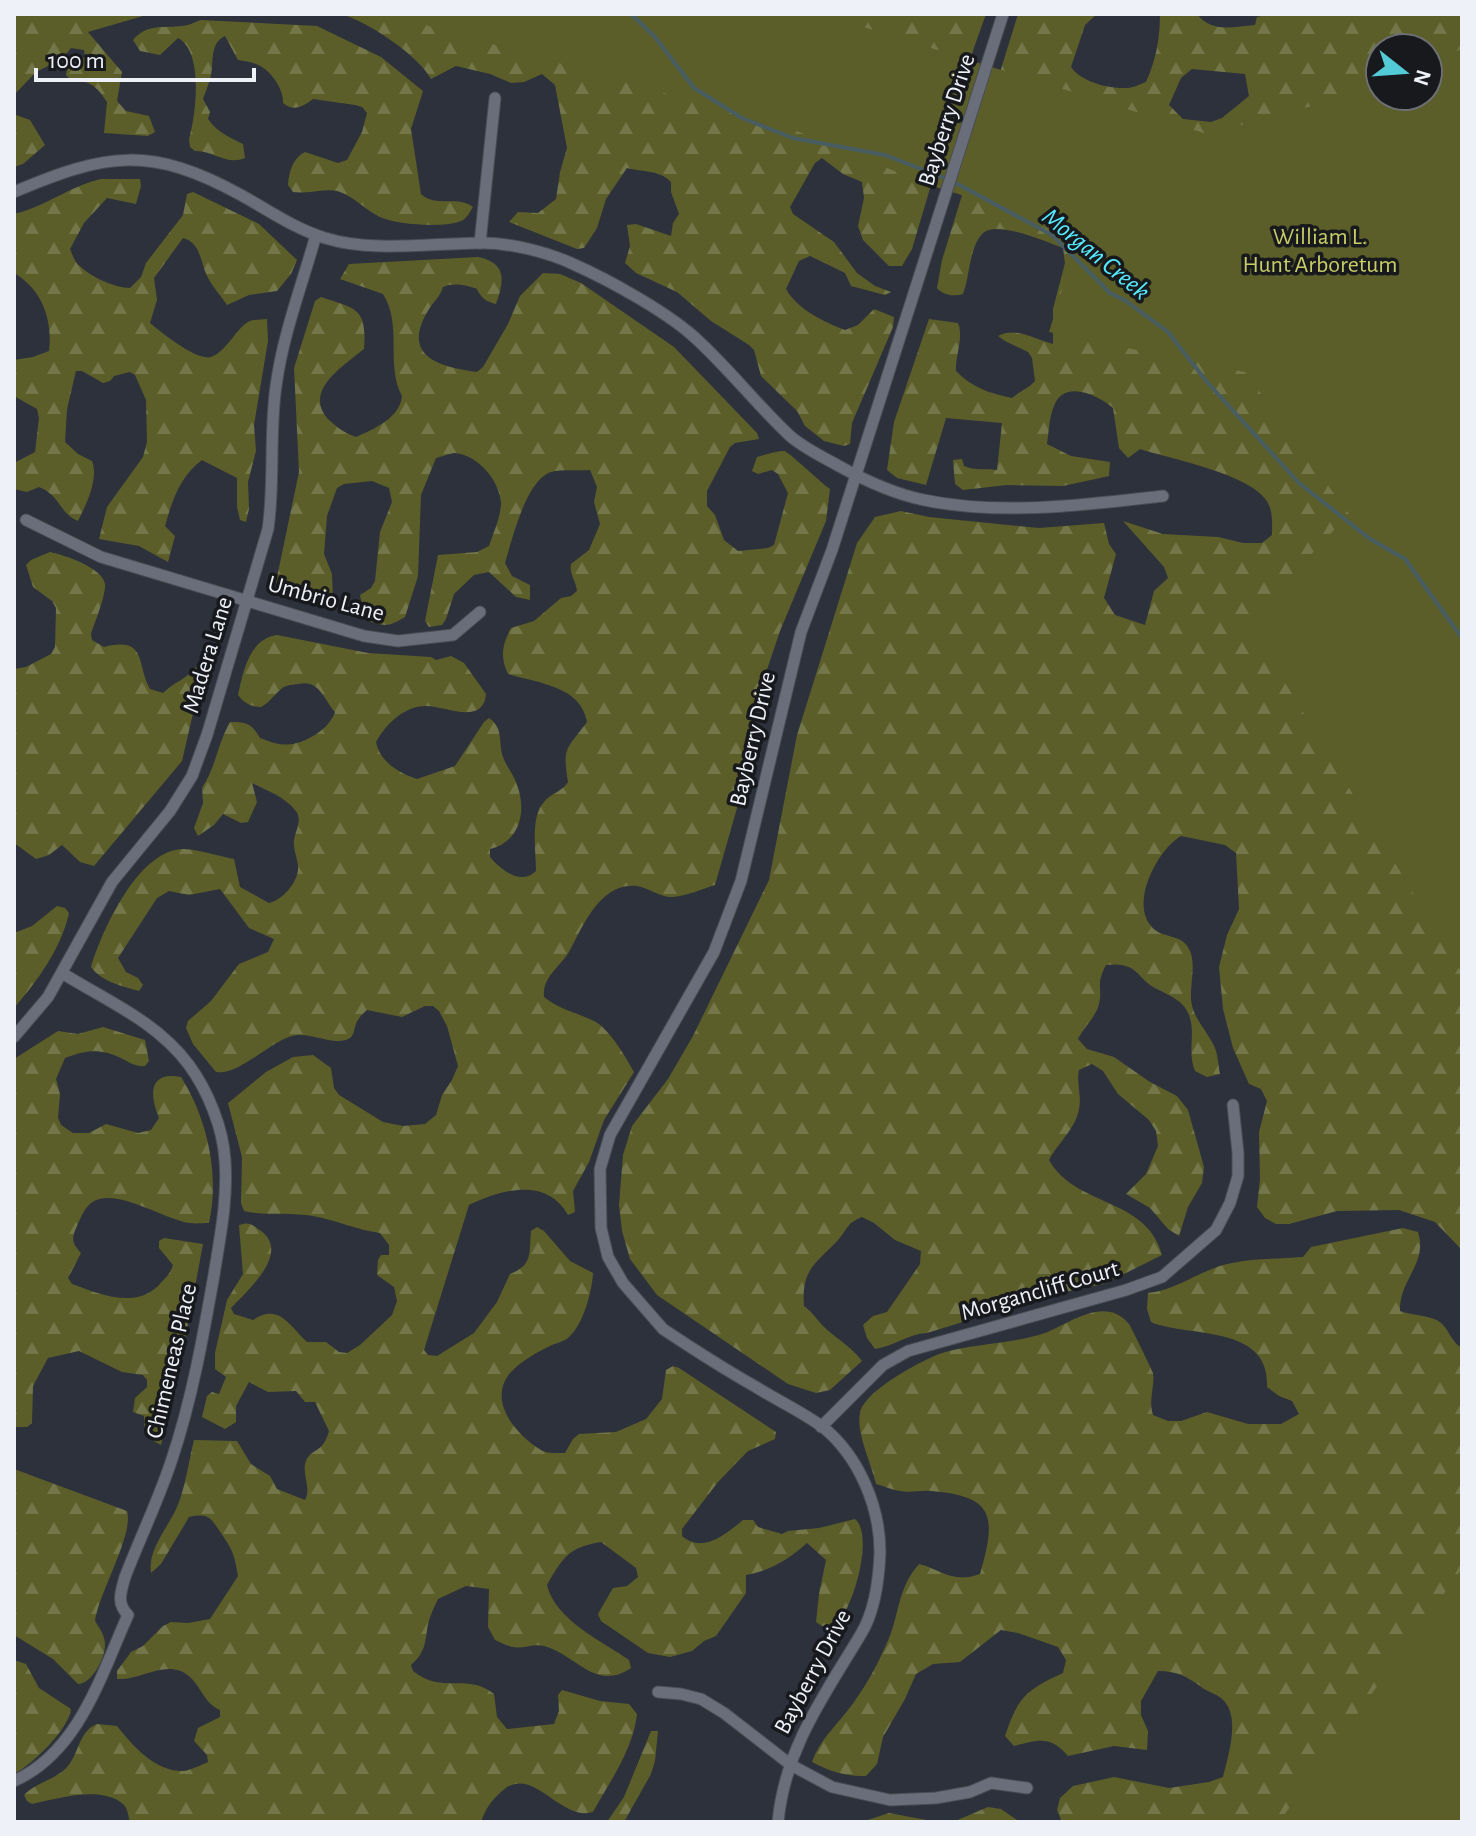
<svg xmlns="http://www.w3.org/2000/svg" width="1476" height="1836" font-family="'Alegreya Sans',sans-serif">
  <defs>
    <pattern id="forest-firs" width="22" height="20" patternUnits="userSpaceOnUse" patternTransform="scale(2)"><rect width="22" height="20" fill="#5b5e28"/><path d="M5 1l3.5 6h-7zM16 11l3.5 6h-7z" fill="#737648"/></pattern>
  </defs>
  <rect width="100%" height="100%" fill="#2d313b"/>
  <g fill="url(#forest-firs)" fill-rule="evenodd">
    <path d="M14,14H150L88,32L122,72L117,101L126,111L149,116L155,132L148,136L104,133L107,102C97,87 91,80 72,81L66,75L67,68L85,57L84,50L71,48L62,59L36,72L14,95Z"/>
    <path d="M341,14H986L961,84L912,249L902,266H889L863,240L858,226L864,198L862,182L843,174L822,158L815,163L790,207L793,214L834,242L857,273L875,286L891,292L885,295L851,286L845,273L810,256L799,261L786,289C797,309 824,322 845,330L858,325L874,309L894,317L893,327L852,423L850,444L844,446L824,441L805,426L797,411L761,376L754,350L749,345L711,321L677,292L636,273L625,263L630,246L627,225L636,224L671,236L673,223L679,214L671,192V182C660,170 642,172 627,168L606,199L597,228L584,248L577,249L509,222L518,212L538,213L556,199L560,172L567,148L555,85L542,74L524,82L511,83L490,74L456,66L431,79C417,54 368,22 341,14Z"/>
    <path d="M1018,14H1097L1085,25L1071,67C1081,82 1109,89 1127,88C1133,88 1141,84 1146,82C1156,60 1160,38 1160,14H1197C1212,33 1232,27 1255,25L1257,17L1271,14H1462V1250L1435,1222L1399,1210L1337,1211L1289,1224H1276L1265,1218L1257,1207L1260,1179L1259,1132L1267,1101L1261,1089L1249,1084L1233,1048L1223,1009L1219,967L1227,935L1239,909L1236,853L1225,845L1181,836C1158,849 1130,902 1151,926C1162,940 1182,932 1190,951C1196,965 1190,985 1191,1000C1193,1018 1205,1028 1213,1044C1218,1052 1218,1064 1220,1074L1207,1077L1195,1071C1187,1052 1196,1033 1189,1015C1183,998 1164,994 1150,985C1143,980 1138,972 1131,968C1123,964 1115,964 1106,965C1095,986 1103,987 1099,1004C1096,1017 1083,1028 1078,1039L1087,1049L1114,1057L1150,1082L1177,1096L1188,1110L1204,1167L1202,1183L1188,1207L1179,1236L1168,1229L1150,1208L1126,1194L1146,1174L1158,1146L1156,1131L1149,1120L1118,1094L1103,1071L1092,1064L1079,1070C1076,1084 1082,1095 1079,1109C1076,1128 1058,1143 1049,1160C1075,1207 1147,1197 1162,1255L1104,1284L1050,1295L927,1333C908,1334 894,1346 875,1349L867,1338L863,1325L873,1316L887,1312L920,1264L921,1251L895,1240L874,1223L862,1217C846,1224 849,1227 839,1239C817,1263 801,1268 804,1306C812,1312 816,1318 822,1325C835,1338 851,1346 862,1361L830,1390L816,1393L788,1384L657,1295L630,1259L622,1231L619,1205L623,1155L632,1126L668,1079L693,1036L769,880L797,735L857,543L875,517L901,511L929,517L1039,528L1104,523L1109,544L1116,554L1104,598L1115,615L1145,625L1154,591L1168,578L1164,567L1123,521L1163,534L1218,537L1243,543H1262L1272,535C1272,524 1273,512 1268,503C1253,474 1170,459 1140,449L1128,458L1119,448L1113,408C1098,395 1064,379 1054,406C1049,417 1049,432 1047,444L1071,456L1110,462L1109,476L1063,486L1007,485L963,490L955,484L953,460L962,459L964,466C975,471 985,468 997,470L1002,423L946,418L926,485L897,478L887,470L894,422L929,319L958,323C964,337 955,356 956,371C971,387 991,394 1012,398C1020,391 1029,388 1035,381L1032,358L1028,352L1005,341L998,336C1015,326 1037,340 1053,344V309L1065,263L1063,248C1047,242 997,220 983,233C969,247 970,276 963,294C954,297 943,295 937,288L942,260ZM1380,48H1428V96H1380ZM1192,69L1245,74L1249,96L1222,118L1211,122L1183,119L1169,105L1181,78Z"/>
    <path d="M201,20L317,26L381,57L423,91L411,129L421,194C435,208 458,195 473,207C470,211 467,219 461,221C444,228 397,225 380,217C365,210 354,196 337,191C326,188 307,194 293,192L288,185C289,171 293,158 305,152L338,163L347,160L362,132L367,113L362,107L355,105L313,99C302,107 294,112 283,103C284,90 271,70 258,65C253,62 244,61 238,60L225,36C208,44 215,64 210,79C208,86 205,93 203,99L210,112L208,119C217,132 229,137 243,144L245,158C226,166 213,150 195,151L190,147L189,139C196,114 204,52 178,38L160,55L140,51L133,40C146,24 163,28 182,26C188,26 195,22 201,20Z"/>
    <path d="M16,115L30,120L45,145L23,164L14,167Z"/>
    <path d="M101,179H140L141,186L136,204L107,198L84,223L70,249C72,253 73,258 76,262C86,275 114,288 130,288L141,277L146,263L183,215L187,194L193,192L259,224L297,260L291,274L277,291L249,295L227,305C221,296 212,286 207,276C200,261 201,243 183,238L154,278L157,300L150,323C161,332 196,361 211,357C226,352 235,330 248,322C253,319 262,320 267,319L268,341L254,425L256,451L248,482L249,509L246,522L240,520L237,507V478L202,460C180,476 172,501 165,526L175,536L168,562L139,546L99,539L107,507L143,457L147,442L146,400L135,375L130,372L114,376L110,381L103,383L82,371H76L67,409L65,442L78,454L92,461C99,479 86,505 78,521C59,513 61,496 39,487L27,492L14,489V463L35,452L39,418L37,409L14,396V360L33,357L49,351C53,320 42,289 14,273V214C45,207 70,186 101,179Z"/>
    <path d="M478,257C506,263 505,279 496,304C487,302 481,298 477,289C467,285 453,282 443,287C440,297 434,301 429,309C400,356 438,367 477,372L483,367L508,324L520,296L543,273L560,274L581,283L674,347L757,433L759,439L735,443L730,447L707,491V506L715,515L724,540L738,551L768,548L774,545L788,493L778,474L772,470L758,474L752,471L757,457C765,455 776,451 784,451C788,451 821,483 830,489L826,521L780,631L754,708L739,801L715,885C702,889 687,896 673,897C661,898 649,888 637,886C601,882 584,924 570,950C561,967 542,976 544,997C560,1010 578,1013 596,1022C611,1032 625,1056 634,1072L604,1120L589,1162L573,1191L575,1212L568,1215C547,1177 502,1189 469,1205L424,1350L428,1355L437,1356L474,1333L497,1302L510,1274C533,1265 529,1254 531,1231L537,1227L544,1231L570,1261L593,1273C592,1292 583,1325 569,1337C565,1341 557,1343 552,1345C537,1352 521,1361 510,1373C487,1401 516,1435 541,1450C547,1454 557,1453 565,1453L573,1439L579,1434L616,1432L646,1419L662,1399L666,1370L673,1366L679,1368L776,1432L775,1439L748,1451L718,1482L682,1529V1536C703,1554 726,1534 743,1520H753L758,1527L782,1534L788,1531L819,1528L855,1519C874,1535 854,1604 839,1621C834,1626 828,1625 822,1626L816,1622L819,1594L826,1560L807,1543C789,1559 770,1571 746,1575V1593L716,1636L704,1641L692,1651L670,1657L648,1653L601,1621L598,1614L613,1588L627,1586L638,1577L636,1568L601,1542C569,1547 563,1557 547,1585C555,1620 602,1641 629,1660L631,1668C595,1692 577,1655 544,1646C533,1643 523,1649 513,1647C507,1646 500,1642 495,1640L488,1627L489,1589L466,1586L438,1599C434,1607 430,1616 428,1624C425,1642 426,1652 411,1665L413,1671C443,1695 467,1672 494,1694L497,1717L507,1729L554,1724L559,1711L558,1695L562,1690L600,1701L629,1704L637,1714C633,1750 610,1781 593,1812C560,1822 533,1763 502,1791C492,1800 485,1809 481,1822H130C128,1816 128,1808 123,1804C101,1785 57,1799 32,1804L27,1801L24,1795C36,1782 56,1780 68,1766C79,1753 79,1731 97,1724L117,1726C133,1746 155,1772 184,1771C191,1770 201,1765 208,1762L207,1755L194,1741L198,1728L220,1717V1710C205,1704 201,1687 190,1677C168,1657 141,1681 117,1679V1671L131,1652L143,1646L163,1626L171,1622L188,1623L210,1619L238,1576C234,1553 233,1551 221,1533C210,1517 209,1513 189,1517L161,1564L151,1573C147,1548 171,1525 179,1502C186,1483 189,1460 194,1440L237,1441L251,1464L270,1476L277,1489L305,1500C312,1487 301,1474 306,1461C311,1448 323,1454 329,1431L315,1402H305L296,1391L268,1392L249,1382L236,1406V1422L225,1429L202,1417L207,1396L212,1392L219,1394L226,1377L215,1369V1353L227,1300L243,1274L239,1225C249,1221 253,1225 261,1231C291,1253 247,1291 231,1308L234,1314L253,1320C279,1303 288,1324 307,1342H326L339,1352L347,1353L360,1345L392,1315L397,1301L394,1287L377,1275L378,1260L381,1255H389V1245L380,1233C357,1230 336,1220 313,1216C290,1212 266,1216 244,1211L241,1203L242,1157L228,1103L266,1072L293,1057L313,1055L331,1068L334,1088L339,1095L383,1122L403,1126L425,1124L436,1115L442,1095L452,1080L458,1066L447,1026L439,1011L433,1006H425L402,1017L367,1010C364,1013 360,1016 358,1020C353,1027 356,1037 346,1040C327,1045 309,1030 289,1037C268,1044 237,1076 216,1072L193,1044L186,1028L188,1021L211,1001L239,964L268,952L274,939L249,928L220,889L189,895L169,891L157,898L118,958L126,972L138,978L143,985L139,991C122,986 102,982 91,967C102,931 138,849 184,849C200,850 218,856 234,859L240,887L269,903C283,900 300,880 298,865C297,857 293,849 294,840C296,829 303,819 295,810C285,797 266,790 252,783L257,802L248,822L241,823L223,814L214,825L198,836L194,828L203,803L202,788C216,767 217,745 230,722C247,722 251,723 260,738C266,740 273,743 279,744C299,748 329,731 335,712C323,698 319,679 298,684C291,685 285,685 280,690C273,696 269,703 261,707C251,707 244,703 238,695C243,672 249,639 277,635L368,653L431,657L436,660L451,656L464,663L486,694C483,726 446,706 426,706C404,706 386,724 376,742C380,762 399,773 417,779L455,766L484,722L489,718C504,728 498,742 503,757C506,766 514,775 517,785C527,811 520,842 490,849V857C501,870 521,886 536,871C536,851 530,817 544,802C551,793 562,792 568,782C562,747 567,749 587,722C581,686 538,683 508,674C500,657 502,645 511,628L534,621L561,598L571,596L577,591C576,581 569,574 571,564L589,550L600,524L594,502L597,487L590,470C579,471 562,469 551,472C526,480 512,540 505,563L512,576L530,585V600L516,597L489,572L474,575L454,594L446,619L442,625L429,627L425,621L438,555L477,552L489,546C493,534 501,516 501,503C500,481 478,455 455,453C450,453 441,457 436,458L421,495L418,576L405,617C387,628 384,626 365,620L360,595L371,588L375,581L380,532L392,502L389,488L372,481L344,484L337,488L327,516L324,554L332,574L333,602C316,603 286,598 276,582L299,472L294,368L315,301L321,297C357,309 367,308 364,349C342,367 301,392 330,421C339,429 345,433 356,437C374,429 400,418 402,396C385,364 403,326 383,294L340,279L349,264Z"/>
    <path d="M50,552C64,555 102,567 105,584C106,595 95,622 91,634L92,640L104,647C148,636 136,665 150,689L163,693C174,682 187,679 196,667L203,670L182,761L94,866L80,862L62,845L49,855L36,859L14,843V669L26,667L51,654L55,647L56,608L52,601L33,587L26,565L31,560Z"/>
    <path d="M57,906L65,908L69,913C61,949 38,980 14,1008V933L32,926Z"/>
    <path d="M103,1027L145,1040L149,1061L145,1066C135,1067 129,1062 121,1058C100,1048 86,1050 65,1058L56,1079L60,1094L58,1118L61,1125L73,1133H89L106,1124L138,1133L151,1130L159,1118C149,1094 149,1071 181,1077C207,1118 220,1174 209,1223C203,1223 196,1224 190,1223C165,1220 118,1188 94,1201C85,1206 81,1217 77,1226C71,1239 72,1243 81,1253L68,1278L72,1284C99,1294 134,1309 158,1286C164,1279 170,1275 173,1265L159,1248V1241L164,1238L203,1244L180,1367L161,1445C146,1437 144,1433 144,1416L133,1412L135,1398L147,1387V1380L143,1375L122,1372L79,1351L48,1358L33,1386L32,1423L27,1427H14V1059L58,1031L78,1034Z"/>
    <path d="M1403,1228L1418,1232C1428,1264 1399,1279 1400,1311C1413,1316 1430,1315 1440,1322C1449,1329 1451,1342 1462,1348V1822H1062L1057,1810L1060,1798L1073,1786L1114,1777L1169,1788L1209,1782L1223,1777C1228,1755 1242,1715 1221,1698C1216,1694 1209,1692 1204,1689C1188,1677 1178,1671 1158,1671L1141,1701V1715L1148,1731L1147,1750L1114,1746L1068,1756C1050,1735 1038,1740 1014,1746L1005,1736C1018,1697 1026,1690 1063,1673L1066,1660L1058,1647L1018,1633L1001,1630L960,1662L933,1664L916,1674L905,1699L883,1737L877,1764L866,1776C847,1777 829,1771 812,1762C819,1741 835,1727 848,1710C863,1691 876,1668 886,1645C900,1617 896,1590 919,1564C942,1570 953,1584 980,1574C996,1518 996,1496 931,1491C921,1490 910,1493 900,1491C892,1490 884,1486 876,1484C871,1462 856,1433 860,1413C864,1391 922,1360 942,1353C975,1343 1012,1344 1045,1333C1067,1325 1105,1294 1129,1324C1131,1327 1152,1370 1153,1373C1155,1388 1148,1399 1153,1415L1168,1421H1181L1207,1412L1248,1424H1281L1299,1414L1292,1401L1279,1396L1267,1387C1270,1324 1190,1338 1151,1322L1147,1309L1148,1293C1178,1290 1203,1268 1232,1263C1255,1258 1280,1259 1303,1257L1311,1247Z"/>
    <path d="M14,1469L127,1511C134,1535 99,1592 95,1621C100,1629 105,1635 105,1645C105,1658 92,1684 78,1684L53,1659L14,1635Z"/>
    <path d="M14,1660L26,1664L39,1688L71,1709C69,1729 32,1765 14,1774Z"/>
    <path d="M651,1731H658L655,1761L651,1774L624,1822H607L624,1797Z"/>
    <path d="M988,1807L1001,1809L1020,1822H953Z"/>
    <path d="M889,1813L937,1822H862Z"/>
  </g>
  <g fill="#5b5e28">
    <path d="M387,14H842L841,20L1207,134L1350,96L1380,84V96H1428V63L1462,49V973L1248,622L1349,514L1245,372L1049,332L1077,241L971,198L926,184L797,131Z"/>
    <path d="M1462,1569V1822H1279Z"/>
  </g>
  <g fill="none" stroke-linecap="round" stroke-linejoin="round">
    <path stroke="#475d62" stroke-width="4" d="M631,14L654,36L694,88L742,118L793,138L885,155L952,181L1052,235L1110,293L1126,301L1168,332L1207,382L1299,483L1370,539L1405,559L1462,638"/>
    <defs>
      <g id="street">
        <path d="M14,192C106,153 150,145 241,195C268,210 295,229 325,238C373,253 432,243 482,243C511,243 547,252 573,264C609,280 663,310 692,335C727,366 755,403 789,435C802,447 821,456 837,465C864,480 894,494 924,500C1001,516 1085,505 1163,496"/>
        <path d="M480,243L495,98"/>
        <path d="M26,520L101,557L364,636L398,641L453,635L480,612"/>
        <path d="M14,1037L48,997L112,882L170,811L192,776L207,735L268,529C275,481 269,433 276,386C283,334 302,285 316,235"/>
        <path d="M821,1427L883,1365L908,1351L1126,1290L1162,1277L1216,1230L1230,1203L1238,1176V1153L1233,1105"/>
        <path d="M658,1692L681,1694L701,1699L724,1713L791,1765L832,1787L890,1800L936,1798L970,1792L991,1783L1027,1788"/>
        <path d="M14,1781C79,1752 101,1675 128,1615C116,1603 121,1592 125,1577C140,1538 159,1499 172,1459C192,1399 203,1337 214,1275C220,1237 228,1199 225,1160C223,1128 208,1091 189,1065C156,1021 107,1001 62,973"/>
        <path d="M778,1822C785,1748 824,1696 861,1634C875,1611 879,1579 880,1552C880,1507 859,1457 824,1428C803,1412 778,1401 756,1387C724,1369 693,1349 663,1329L623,1283L608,1257L601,1228L600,1169L610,1135L714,952L741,881L801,632L832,550L1003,14"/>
      </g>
    </defs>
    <use href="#street" stroke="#494d55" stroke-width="13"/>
    <use href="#street" stroke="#6a6e7a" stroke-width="11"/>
  </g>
  <g text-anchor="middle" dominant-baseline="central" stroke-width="7" stroke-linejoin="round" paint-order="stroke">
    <g font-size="24" fill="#eef1f7" stroke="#17191d">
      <text transform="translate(947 120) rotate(-72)">Bayberry Drive</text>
      <text transform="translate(326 599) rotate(15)">Umbrio Lane</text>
      <text transform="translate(208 655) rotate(-73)">Madera Lane</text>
      <text transform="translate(753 739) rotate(-77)">Bayberry Drive</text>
      <text transform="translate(1040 1291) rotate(-16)">Morgancliff Court</text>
      <text transform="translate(172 1361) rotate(-77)">Chimeneas Place</text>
      <text transform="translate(813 1672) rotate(-62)">Bayberry Drive</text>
    </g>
    <g font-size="24" fill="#c8cd66" stroke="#17191d">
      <text x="1320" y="237">William L.<tspan x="1320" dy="28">Hunt Arboretum</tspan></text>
    </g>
    <g font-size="26" font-style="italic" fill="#56eafe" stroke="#17191d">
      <text transform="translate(1096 254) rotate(39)">Morgan Creek</text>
    </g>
  </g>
  <rect width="1476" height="1836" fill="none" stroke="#eef1f7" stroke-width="32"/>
  <g transform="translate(1404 72) rotate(107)"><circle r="38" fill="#17191d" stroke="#6d6f74" stroke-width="2"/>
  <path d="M0-6L14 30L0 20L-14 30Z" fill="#52cbd7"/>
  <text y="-12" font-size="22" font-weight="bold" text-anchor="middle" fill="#eef1f7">N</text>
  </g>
  <path d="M36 68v12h218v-12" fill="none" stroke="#eef1f7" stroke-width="4"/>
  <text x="48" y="68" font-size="24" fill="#eef1f7" stroke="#17191d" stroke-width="6" paint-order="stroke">100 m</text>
</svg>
